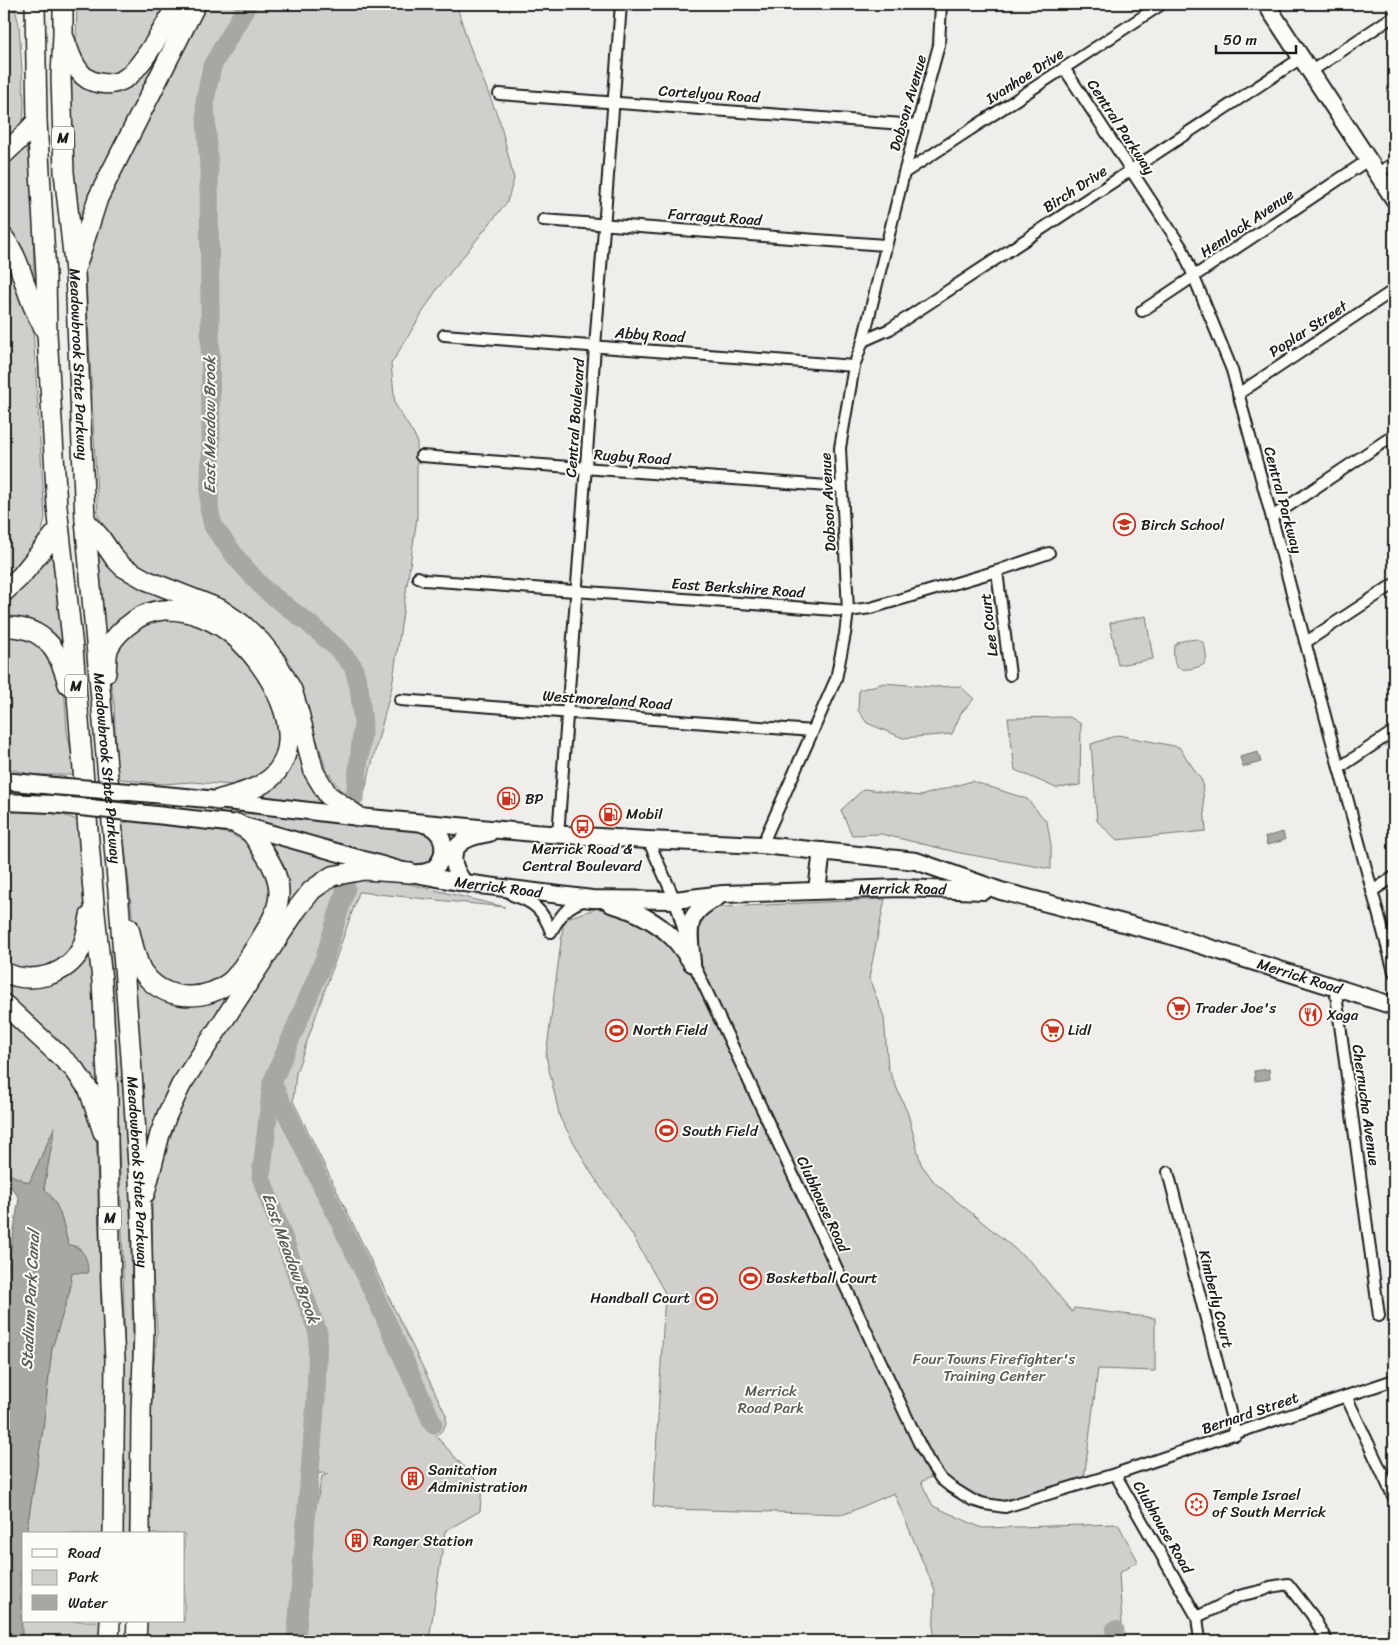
<svg xmlns="http://www.w3.org/2000/svg" width="1398" height="1645" font-family="Sriracha,sans-serif">
  <rect width="100%" height="100%" fill="#f0eeea"/>
  <filter id="ink" filterUnits="userSpaceOnUse"><feTurbulence type="fractalNoise" baseFrequency=".02" numOctaves="2"/><feDisplacementMap in="SourceGraphic" scale="10" xChannelSelector="R" yChannelSelector="G"/><feConvolveMatrix kernelMatrix="1 2 1 2 8 2 1 2 1" color-interpolation-filters="sRGB"/></filter>
  <g filter="url(#ink)">
    <g fill="#d0cfcc" stroke="#767674" fill-rule="evenodd">
      <path d="M4,4H14L19,25L24,103L23,123L4,145Z"/>
      <path d="M77,4H169L129,68L112,77L98,75L81,63L76,44Z"/>
      <path d="M180,4H191L85,216L77,213L73,183L71,67L109,89Z"/>
      <path d="M205,4H456L468,42L500,122L514,179L507,202L437,289L391,364L395,404L417,440V518L392,686L363,798L340,790L326,769L301,690L136,568L111,543L98,515L85,263L93,230Z"/>
      <path d="M20,147L27,148L33,171L34,286L9,228L4,223V162Z"/>
      <path d="M4,247L23,289L33,330L45,518L39,544L4,583Z"/>
      <path d="M93,540H98C106,553 114,566 127,575C137,582 150,586 161,590C197,604 226,612 254,640C268,655 283,675 290,694C304,734 302,768 330,804H320L244,796C255,792 266,788 274,780C286,770 291,754 292,739C294,683 249,626 196,610C182,605 167,602 152,606C135,611 123,621 110,632L103,630Z"/>
      <path d="M45,554L52,555L66,661L4,620V597Z"/>
      <path d="M183,614L240,647L277,706L283,747L273,767L257,781L233,785L191,782L163,784L113,778L116,754L114,703L109,673L123,635L150,615Z"/>
      <path d="M1146,616L1153,659L1118,665L1110,623Z"/>
      <path d="M4,630L48,647L64,686L67,731L76,775H35L4,768Z"/>
      <path d="M1197,639L1204,643C1205,649 1208,659 1205,663C1201,668 1183,671 1178,668C1175,665 1174,662 1174,657C1171,639 1183,641 1197,639Z"/>
      <path d="M884,683L932,687L960,686L974,699L961,713L952,734L903,738L867,723L858,710L859,690Z"/>
      <path d="M1070,717L1081,724L1080,785L1056,788L1015,770L1008,718Z"/>
      <path d="M1118,735L1179,747L1202,781L1206,831L1117,840L1097,821L1091,744Z"/>
      <path d="M972,781L1027,799L1047,822L1051,845V869L960,853L881,834L852,835L841,810L864,789L920,796Z"/>
      <path d="M199,806L426,830L437,837L436,861L416,866Z"/>
      <path d="M35,811L55,812L77,820L83,819L80,837L85,918L84,932L55,968L31,973L4,964V812Z"/>
      <path d="M147,819L177,822L231,834L258,849L270,865L271,910L227,975L206,986L188,989L167,983L152,974L134,932L124,839L120,823Z"/>
      <path d="M273,841L364,867L316,881L151,1140L147,1141L131,959L141,978L218,995L275,923L266,844Z"/>
      <path d="M381,877L505,907L359,892L296,1073L293,1101L446,1415C447,1426 444,1429 436,1436L482,1487L480,1511L445,1531L429,1641H145L146,1621H184V1534H149L152,1383L157,1331L153,1274L152,1206L160,1155L171,1118L311,907L333,881ZM323,1473L328,1474L322,1476L314,1517L313,1508L315,1474Z"/>
      <path d="M885,899L869,978L884,1017L888,1068L908,1114L921,1164L935,1183L1032,1263L1072,1312L1074,1308L1155,1318V1371L1098,1369L1084,1479L1004,1501L980,1499L957,1487L933,1461L844,1271L696,964L694,923L706,908Z"/>
      <path d="M598,908L649,925L686,960L773,1145L933,1476L921,1482L933,1506L982,1528L1118,1524L1138,1561L1119,1573L1123,1641H933L935,1591L894,1493L845,1514L671,1509L653,1506L665,1293L633,1236L590,1171L560,1118L546,1056L564,919Z"/>
      <path d="M90,951L95,1000L99,1094L45,1034L4,995V976L24,982Z"/>
      <path d="M110,951H114C118,1007 123,1062 126,1118C133,1256 135,1395 129,1534H122C130,1340 119,1145 110,951Z"/>
      <path d="M4,1018L25,1038L65,1069L87,1098L96,1123L101,1306L107,1336L104,1534H26L43,1429L52,1348L70,1290L72,1272L88,1273L80,1248L68,1244C63,1222 60,1205 44,1189L54,1129L29,1183L4,1172Z"/>
      <path d="M24,1546V1621H101L100,1641H22L20,1566Z"/>
    </g>
    <g fill="#a8a7a3" stroke="#706f6d">
      <path d="M1258,752L1261,762L1243,767L1240,757Z"/>
      <path d="M1283,832L1285,840L1267,845L1265,837Z"/>
      <path d="M1269,1069L1270,1079L1255,1081L1254,1071Z"/>
      <path d="M55,1126L44,1188C61,1206 62,1221 68,1244C85,1250 87,1256 88,1273H72L70,1290L52,1348L43,1429L26,1534H24V1546L20,1566L22,1641H4V1293L19,1198L4,1177V1172L29,1183Z"/>
    </g>
    <g fill="none" stroke-linecap="round" stroke-linejoin="round">
      <g stroke="#a8a7a3" stroke-width="19">
        <path d="M248,4L212,66L205,101L209,170L211,454L209,508L213,526L238,560L265,590L307,622L337,648L353,666L359,687L363,724L355,797"/>
        <path d="M272,1083L365,1274L433,1424"/>
        <path d="M1115,1630V1641"/>
        <path d="M296,1641L316,1398L318,1333L261,1177L272,1083L324,960L346,888"/>
      </g>
      <defs>
        <g id="street">
          <path d="M1064,68L1182,248L1232,370L1394,972"/>
          <path d="M1310,72L1394,16"/>
          <path d="M499,94L916,125"/>
          <path d="M904,173L1162,4"/>
          <path d="M1377,174L1394,163"/>
          <path d="M543,220L885,245"/>
          <path d="M1142,311L1368,160"/>
          <path d="M444,335L854,366"/>
          <path d="M863,341L890,329L1301,58"/>
          <path d="M1238,394L1394,290"/>
          <path d="M421,456L841,487"/>
          <path d="M1272,517L1394,435"/>
          <path d="M997,571L1010,675"/>
          <path d="M418,577L424,580L848,611L871,608L997,571L1049,553"/>
          <path d="M1306,642L1394,584"/>
          <path d="M400,700L813,731"/>
          <path d="M1339,768L1394,731"/>
          <path d="M558,835L621,4"/>
          <path d="M648,840L675,900L686,939"/>
          <path d="M762,845L836,679L845,634L848,611L840,448L854,366L863,341L904,173L939,45L941,4"/>
          <path d="M1372,891L1394,877"/>
          <path d="M512,895C534,902 543,910 551,932"/>
          <path d="M551,932C561,915 566,906 586,900"/>
          <path d="M691,958L919,1443L928,1460L941,1479L951,1487L972,1500L985,1504L1005,1507L1115,1474L1394,1380"/>
          <path d="M1335,987L1379,1316"/>
          <path d="M1168,1172L1236,1435"/>
          <path d="M1346,1396L1394,1498"/>
          <path d="M1115,1474L1197,1617L1200,1641"/>
          <path d="M1197,1617L1239,1596L1264,1590L1270,1587L1288,1584L1312,1615L1327,1641"/>
        </g>
        <g id="primary">
          <path d="M1266,4L1394,199"/>
          <path d="M4,781L54,786"/>
          <path id="s1" d="M142,793L218,800L359,817L534,833L648,840L762,845L916,861L1001,891L1169,935L1394,1006"/>
          <path d="M4,802L52,804"/>
          <path id="s2" d="M147,814L237,824L410,873L464,883L592,899L675,900L723,894L901,888L984,891"/>
          <path d="M418,873C448,874 453,831 424,824"/>
          <path d="M464,883C442,853 456,838 489,833"/>
          <path d="M817,890L822,851"/>
          <path d="M611,904C634,910 656,921 673,938C680,945 686,955 692,963"/>
          <path d="M692,963C689,929 683,914 718,897"/>
        </g>
        <g id="highway">
          <path d="M35,4L37,121L46,274L47,333L57,507L73,648L94,903L102,981L108,1094V1145L111,1284L115,1360L113,1534"/>
          <path id="s3" d="M63,4V35L61,77L64,172L75,272L85,520L118,890L131,1057L141,1212L144,1332L141,1412L140,1534"/>
          <path d="M65,40C69,51 72,63 80,72C85,79 92,82 100,83C109,85 118,83 126,78C141,68 169,21 176,4"/>
          <path d="M4,154L20,139L37,121"/>
          <path d="M4,238C21,260 23,284 34,308C37,316 42,323 45,330"/>
          <path d="M77,264L98,198L196,4"/>
          <path d="M85,520L100,537L115,559L123,567L146,580L220,609L242,624L261,642L276,661L292,690L299,713L314,772L328,795L359,817"/>
          <path d="M4,592L21,576L59,529"/>
          <path d="M4,627C44,625 59,650 68,684"/>
          <path d="M106,673C107,666 106,654 109,647C115,635 125,627 135,620C143,614 154,611 164,610C189,609 215,620 234,636C267,664 312,736 273,776C258,790 237,794 218,800"/>
          <path d="M129,928C132,940 136,961 142,971C162,1001 203,1003 230,982C241,973 247,959 255,948C277,913 291,892 265,854C260,847 256,838 250,832C246,829 241,826 237,824"/>
          <path d="M4,972C30,985 67,976 81,949C86,940 88,926 90,916"/>
          <path d="M4,1004L74,1069L89,1090L103,1132"/>
          <path d="M145,1193L160,1134L167,1115L181,1085L297,909L312,890L332,876L364,870L410,873"/>
          <path d="M109,1641L110,1621"/>
          <path d="M136,1641L137,1621"/>
        </g>
      </defs>
      <use href="#street" stroke="#1c1c1c" stroke-width="14"/>
      <use href="#primary" stroke="#1c1c1c" stroke-width="20"/>
      <use href="#highway" stroke="#1c1c1c" stroke-width="22"/>
      <use href="#street" stroke="#fdfcf7" stroke-width="10"/>
      <use href="#primary" stroke="#fdfcf7" stroke-width="16"/>
      <use href="#highway" stroke="#fdfcf7" stroke-width="19"/>
      <defs>
        <g id="primary-bridge">
          <path d="M54,786L142,793"/>
          <path d="M52,804L147,814"/>
        </g>
      </defs>
      <use href="#primary-bridge" stroke="#1c1c1c" stroke-width="20" stroke-linecap="butt"/>
      <use href="#primary-bridge" stroke="#fdfcf7" stroke-width="16"/>
    </g>
  </g>
  <defs>
    <symbol id="school-ring" viewBox="-11 -11 22 22"><circle r="9.5" fill="#fdfcf7" stroke="#c8321e" stroke-width="1.5"/><path d="M0-5L7-2L0 1L-7-2ZM-4 1L0 2.5L4 1V4Q0 6-4 4Z" fill="#c8321e"/></symbol>
    <symbol id="fuel-ring" viewBox="-11 -11 22 22"><circle r="9.5" fill="#fdfcf7" stroke="#c8321e" stroke-width="1.5"/><path d="M-5.5-6h7V0h2V4h1.3V-2.5L3-4.5l.8-.8L6-3V5H2.5V1h-1V6h-7ZM-4.2-4.7v3.2H.2V-4.7Z" fill="#c8321e"/></symbol>
    <symbol id="bus-ring" viewBox="-11 -11 22 22"><circle r="9.5" fill="#fdfcf7" stroke="#c8321e" stroke-width="1.5"/><path d="M-5-6H5V4H4V6H2V4H-2V6H-4V4H-5ZM-3.5-4V0h7V-4ZM-3.5 1.2v1.5H-2V1.2ZM2 1.2v1.5H3.5V1.2Z" fill="#c8321e"/></symbol>
    <symbol id="supermarket-ring" viewBox="-11 -11 22 22"><circle r="9.5" fill="#fdfcf7" stroke="#c8321e" stroke-width="1.5"/><path d="M-6-5.5h2.5l.6 2H6L4.5 2H-2.5L-4.4-4H-6ZM-1.5 3.2a1.3 1.3 0 1 0 .1 0ZM3 3.2a1.3 1.3 0 1 0 .1 0Z" fill="#c8321e"/></symbol>
    <symbol id="restaurant-ring" viewBox="-11 -11 22 22"><circle r="9.5" fill="#fdfcf7" stroke="#c8321e" stroke-width="1.5"/><path d="M-5-6h1v4h1v-4h1v4h1v-4h1v5L-1.5 .5V6h-2V.5L-5-1ZM5-6V6H3V1.5H1.5Q1.5-4 5-6Z" fill="#c8321e"/></symbol>
    <symbol id="stadium-ring" viewBox="-11 -11 22 22"><circle r="9.5" fill="#fdfcf7" stroke="#c8321e" stroke-width="1.5"/><path d="M0-5a6.5 5 0 1 0 0 10a6.5 5 0 1 0 0-10ZM-3.5-1.8h7v3.6h-7Z" fill="#c8321e"/></symbol>
    <symbol id="building-ring" viewBox="-11 -11 22 22"><circle r="9.5" fill="#fdfcf7" stroke="#c8321e" stroke-width="1.5"/><path d="M-4-6H4V6H1V3H-1V6H-4ZM-2.5-4.3h1.7v1.8h-1.7ZM.8-4.3h1.7v1.8H.8ZM-2.5-1h1.7V.8h-1.7ZM.8-1h1.7V.8H.8Z" fill="#c8321e"/></symbol>
    <symbol id="synagogue-ring" viewBox="-11 -11 22 22"><circle r="9.5" fill="#fdfcf7" stroke="#c8321e" stroke-width="1.5"/><path d="M0-6.5L5.6 3.2H-5.6ZM0 6.5L5.6-3.2H-5.6Z" fill="#c8321e"/></symbol>
  </defs>
  <g fill-rule="evenodd">
    <use href="#school-ring" x="1112" y="512" width="25" height="25"/>
    <use href="#fuel-ring" x="496" y="786" width="25" height="25"/>
    <use href="#fuel-ring" x="598" y="802" width="25" height="25"/>
    <use href="#bus-ring" x="570" y="814" width="25" height="25"/>
    <use href="#supermarket-ring" x="1166" y="996" width="25" height="25"/>
    <use href="#restaurant-ring" x="1298" y="1002" width="25" height="25"/>
    <use href="#stadium-ring" x="604" y="1018" width="25" height="25"/>
    <use href="#supermarket-ring" x="1040" y="1018" width="25" height="25"/>
    <use href="#stadium-ring" x="654" y="1118" width="25" height="25"/>
    <use href="#stadium-ring" x="738" y="1266" width="25" height="25"/>
    <use href="#stadium-ring" x="694" y="1286" width="25" height="25"/>
    <use href="#building-ring" x="400" y="1466" width="25" height="25"/>
    <use href="#synagogue-ring" x="1184" y="1492" width="25" height="25"/>
    <use href="#building-ring" x="344" y="1528" width="25" height="25"/>
  </g>
  <g text-anchor="middle" dominant-baseline="central" stroke-width="4" stroke-linejoin="round" paint-order="stroke">
    <g fill="#fdfcf7" stroke="#605f5e" stroke-width="1">
      <rect x="52" y="126.5" width="22" height="23" rx="4"/>
      <rect x="65" y="674.5" width="22" height="23" rx="4"/>
      <rect x="99" y="1206.5" width="22" height="23" rx="4"/>
    </g>
    <g font-size="14" font-weight="bold" fill="#1c1c1c">
      <text x="63" y="138">M</text>
      <text x="76" y="686">M</text>
      <text x="110" y="1218">M</text>
    </g>
    <g font-size="15" fill="#1c1c1c" stroke="#fdfcf7">
      <text transform="translate(1025 76) rotate(-33)">Ivanhoe Drive</text>
      <text transform="translate(709 94) rotate(4)">Cortelyou Road</text>
      <text transform="translate(908 103) rotate(-74)">Dobson Avenue</text>
      <text transform="translate(1121 127) rotate(57)">Central Parkway</text>
      <text transform="translate(1075 189) rotate(-33)">Birch Drive</text>
      <text transform="translate(715 217) rotate(4)">Farragut Road</text>
      <text transform="translate(1247 223) rotate(-34)">Hemlock Avenue</text>
      <text transform="translate(1308 329) rotate(-33)">Poplar Street</text>
      <text transform="translate(650 335) rotate(4)">Abby Road</text>
      <text stroke="none"><textPath href="#s3" startOffset="361">Meadowbrook State Parkway</textPath></text>
      <text transform="translate(575 418) rotate(-86)">Central Boulevard</text>
      <text transform="translate(632 457) rotate(4)">Rugby Road</text>
      <text transform="translate(1283 500) rotate(75)">Central Parkway</text>
      <text transform="translate(828 502) rotate(-93)">Dobson Avenue</text>
      <text transform="translate(738 588) rotate(4)">East Berkshire Road</text>
      <text transform="translate(989 625) rotate(-97)">Lee Court</text>
      <text transform="translate(607 700) rotate(4)">Westmoreland Road</text>
      <text stroke="none"><textPath href="#s3" startOffset="766">Meadowbrook State Parkway</textPath></text>
      <text stroke="none"><textPath href="#s2" startOffset="360">Merrick Road</textPath></text>
      <text stroke="none"><textPath href="#s2" startOffset="765">Merrick Road</textPath></text>
      <text stroke="none"><textPath href="#s1" startOffset="1178">Merrick Road</textPath></text>
      <text transform="translate(1366 1105) rotate(82)">Chernucha Avenue</text>
      <text stroke="none"><textPath href="#s3" startOffset="1171">Meadowbrook State Parkway</textPath></text>
      <text transform="translate(823 1204) rotate(65)">Clubhouse Road</text>
      <text transform="translate(1216 1299) rotate(76)">Kimberly Court</text>
      <text transform="translate(1250 1413) rotate(-19)">Bernard Street</text>
      <text transform="translate(1163 1527) rotate(60)">Clubhouse Road</text>
    </g>
    <g font-size="15" fill="#1c1c1c" stroke="#fdfcf7" text-anchor="start">
      <text x="1141" y="525">Birch School</text>
      <text x="525" y="799">BP</text>
      <text x="626" y="814">Mobil</text>
      <text x="582" y="849" text-anchor="middle">Merrick Road &amp;<tspan x="582" dy="17">Central Boulevard</tspan></text>
      <text x="1195" y="1008">Trader Joe's</text>
      <text x="1327" y="1015">Xaga</text>
      <text x="633" y="1030">North Field</text>
      <text x="1068" y="1030">Lidl</text>
      <text x="682" y="1131">South Field</text>
      <text x="766" y="1278">Basketball Court</text>
      <text x="690" y="1298" text-anchor="end">Handball Court</text>
      <text x="428" y="1470">Sanitation<tspan x="428" dy="17">Administration</tspan></text>
      <text x="1212" y="1495">Temple Israel<tspan x="1212" dy="17">of South Merrick</tspan></text>
      <text x="373" y="1541">Ranger Station</text>
    </g>
    <g font-size="15" fill="#5b5b5a" stroke="#fdfcf7">
      <text x="994" y="1359">Four Towns Firefighter's<tspan x="994" dy="17">Training Center</tspan></text>
      <text x="771" y="1391">Merrick<tspan x="771" dy="17">Road Park</tspan></text>
    </g>
    <g font-size="16" font-style="italic" fill="#5b5b59" stroke="#fdfcf7">
      <text transform="translate(209 425) rotate(-90)">East Meadow Brook</text>
      <text transform="translate(291 1258) rotate(70)">East Meadow Brook</text>
      <text transform="translate(30 1300) rotate(-87)">Stadium Park Canal</text>
    </g>
  </g>
  <rect width="1398" height="1645" fill="none" stroke="#fdfcf7" stroke-width="20"/>
  <rect x="10" y="10" width="1378" height="1625" fill="none" stroke="#1c1c1c" stroke-width="2" filter="url(#ink)"/>
  <rect x="22" y="1532" width="162" height="90" fill="#fdfcf7" stroke="#a3a29f"/>
  <rect x="32" y="1549" width="25" height="8" fill="#fdfcf7" stroke="#a3a29f"/>
  <text x="68" y="1558" font-size="15" fill="#1c1c1c">Road</text>
  <rect x="32" y="1570" width="25" height="15" fill="#d0cfcc" stroke="#a3a29f"/>
  <text x="68" y="1582" font-size="15" fill="#1c1c1c">Park</text>
  <rect x="32" y="1595" width="25" height="15" fill="#a8a7a3" stroke="#a3a29f"/>
  <text x="68" y="1608" font-size="15" fill="#1c1c1c">Water</text>
  <path d="M1216 45v8h80v-8" fill="none" stroke="#1c1c1c" stroke-width="2.5"/>
  <text x="1223" y="45" font-size="15" fill="#1c1c1c" stroke="#fdfcf7" stroke-width="4" paint-order="stroke">50 m</text>
</svg>
